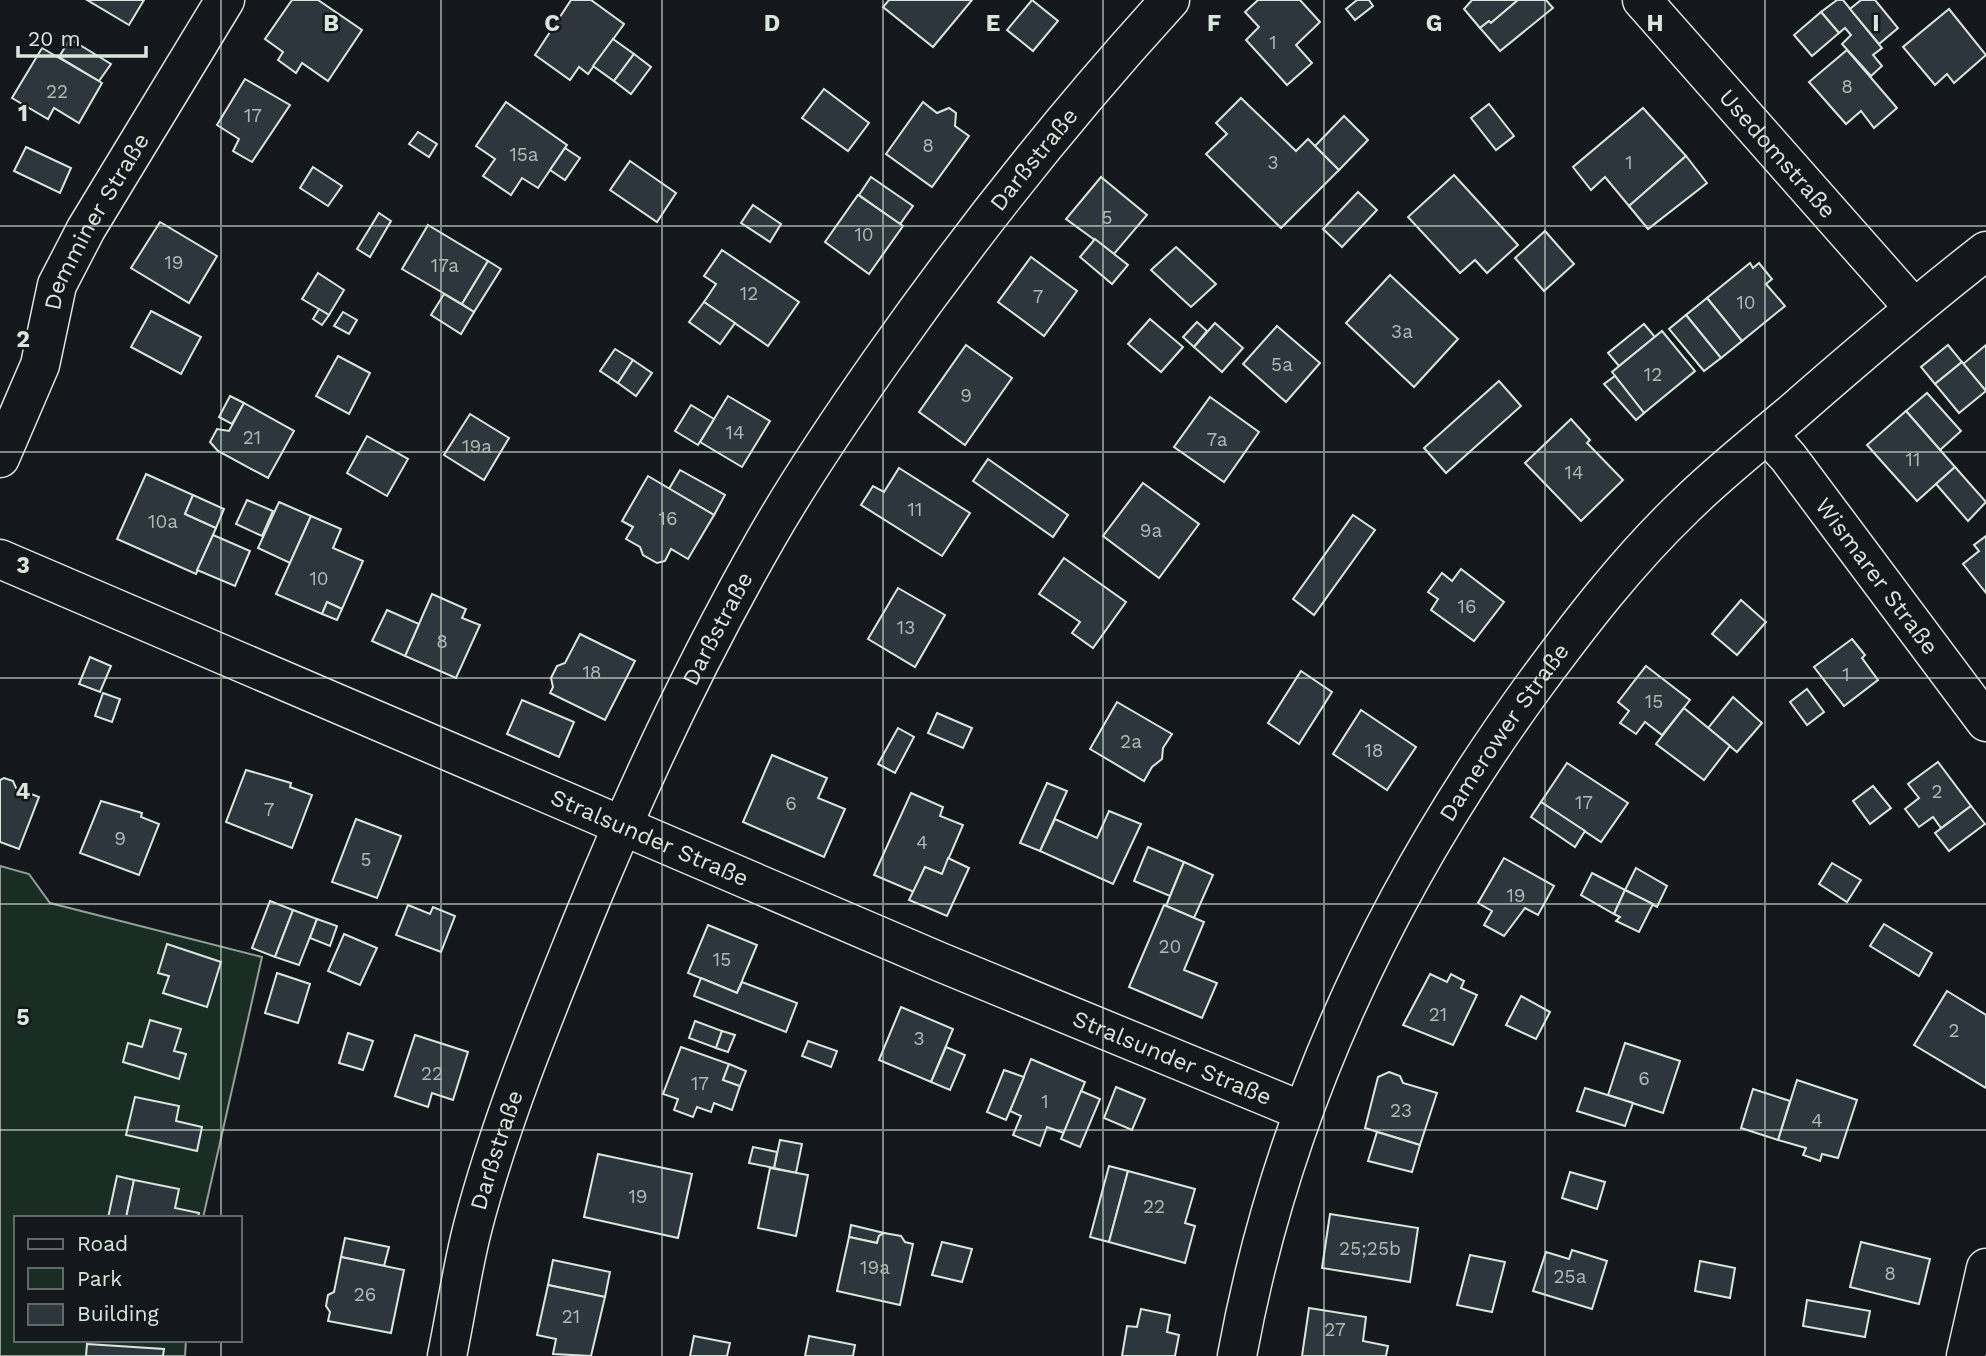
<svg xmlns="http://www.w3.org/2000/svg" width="1986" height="1356" font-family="'Work Sans',sans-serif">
  <rect width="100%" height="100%" fill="#14181c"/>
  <path fill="#1a2d24" stroke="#939e99" stroke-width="2" d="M0,866L29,874L50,903L262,957L203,1218H16V1340H186L185,1356H0Z"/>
  <g fill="#2c363c" stroke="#d8e6dc" stroke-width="2">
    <path d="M87,0H144L129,25Z"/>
    <path d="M292,0H318L362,30L328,81L302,63L296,73L278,60L283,52L265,39Z"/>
    <path d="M571,0H591L624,24L588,74L579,67L570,80L535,55Z"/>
    <path d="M889,0H972L933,47L883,7Z"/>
    <path d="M1032,0L1058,21L1033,51L1007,30Z"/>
    <path d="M1258,0H1300L1320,22L1296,45L1312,63L1287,85L1246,40L1259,27L1245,12Z"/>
    <path d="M1357,0H1369L1373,6L1355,20L1346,9Z"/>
    <path d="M1518,0L1491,23L1489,21L1480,28L1464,9L1472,0Z"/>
    <path d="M1518,0H1546L1553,8L1500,51L1480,28L1489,21L1491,23Z"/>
    <path d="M1837,0H1843L1882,48L1873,55L1882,66L1871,76L1842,44L1851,35L1845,28L1839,33L1821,12Z"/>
    <path d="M1861,0H1875L1898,28L1879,44L1850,9Z"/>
    <path d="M1949,9L1986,55L1954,83L1947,74L1935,85L1903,47Z"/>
    <path d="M1821,12L1839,33L1812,56L1794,35Z"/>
    <path d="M70,39L111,64L99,81L59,57Z"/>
    <path d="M613,39L634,54L614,81L593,66Z"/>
    <path d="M42,48L102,83L79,123L54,108L48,119L12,98Z"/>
    <path d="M1847,50L1897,108L1874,128L1861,111L1846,124L1809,82Z"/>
    <path d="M634,54L651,67L631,94L614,81Z"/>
    <path d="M245,79L290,105L252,162L233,151L239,139L217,125Z"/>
    <path d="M824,89L869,123L848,151L802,118Z"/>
    <path d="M1241,98L1296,151L1308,139L1339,170L1281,228L1206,154L1227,134L1216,123Z"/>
    <path d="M506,102L567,145L538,188L522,178L511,195L483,176L495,159L476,146Z"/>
    <path d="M923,102L937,113L949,108L956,113L955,126L969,136L932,187L886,154Z"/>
    <path d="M1489,104L1514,136L1496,150L1471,118Z"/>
    <path d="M1643,108L1686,156L1629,206L1605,177L1591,190L1573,167Z"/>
    <path d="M1344,116L1368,140L1339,170L1315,146Z"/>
    <path d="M418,132L437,144L429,157L409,144Z"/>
    <path d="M26,147L71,168L60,193L14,171Z"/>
    <path d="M565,148L580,158L565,180L550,170Z"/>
    <path d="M1686,156L1707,183L1648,229L1629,206Z"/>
    <path d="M630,161L676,193L657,222L610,190Z"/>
    <path d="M313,167L342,186L328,206L300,188Z"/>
    <path d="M1454,175L1518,245L1487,273L1475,260L1460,273L1408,217Z"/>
    <path d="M871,177L913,206L900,224L859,195Z"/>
    <path d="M1101,177L1147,215L1114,254L1066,219Z"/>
    <path d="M1358,192L1377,210L1342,247L1323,229Z"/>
    <path d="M858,195L903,226L869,274L825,242Z"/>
    <path d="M753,205L781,224L770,242L741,223Z"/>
    <path d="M379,213L391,221L370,257L357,249Z"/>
    <path d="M160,222L217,256L189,303L131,268Z"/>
    <path d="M428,225L488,261L462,304L402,269Z"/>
    <path d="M1545,231L1574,264L1544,291L1515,258Z"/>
    <path d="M1095,239L1128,265L1112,284L1080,257Z"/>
    <path d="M1176,247L1216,284L1191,307L1151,270Z"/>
    <path d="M722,250L799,302L768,346L704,302L716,284L704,276Z"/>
    <path d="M1031,257L1077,291L1044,336L998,302Z"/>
    <path d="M488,261L501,269L474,312L462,304Z"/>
    <path d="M1750,263L1753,268L1759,263L1772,279L1766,284L1785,306L1742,341L1707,298Z"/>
    <path d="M318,273L344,290L329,315L302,299Z"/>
    <path d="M1390,275L1458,339L1414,387L1346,323Z"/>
    <path d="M444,294L474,312L461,334L431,315Z"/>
    <path d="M1707,298L1742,341L1721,358L1686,315Z"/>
    <path d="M704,302L735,323L720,344L689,322Z"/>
    <path d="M319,309L329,315L322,325L313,319Z"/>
    <path d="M151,311L201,337L181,374L131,347Z"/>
    <path d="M343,312L357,320L349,334L334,326Z"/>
    <path d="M1686,315L1721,358L1704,371L1669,329Z"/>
    <path d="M1150,319L1183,347L1161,372L1128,344Z"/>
    <path d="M1197,322L1207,331L1194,347L1183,337Z"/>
    <path d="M1215,323L1243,348L1222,372L1194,347Z"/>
    <path d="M1644,324L1655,337L1619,366L1608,353Z"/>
    <path d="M1277,326L1320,363L1286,402L1243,364Z"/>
    <path d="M1662,331L1695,371L1644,413L1612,372Z"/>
    <path d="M966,345L1012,378L965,445L919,412Z"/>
    <path d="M1948,345L1962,362L1935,384L1921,367Z"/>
    <path d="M1986,345V391L1963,364Z"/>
    <path d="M615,349L633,360L618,383L600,371Z"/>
    <path d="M338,356L370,373L349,414L316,396Z"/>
    <path d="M633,360L652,373L636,396L618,383Z"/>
    <path d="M1962,362L1986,391L1959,413L1935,384Z"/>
    <path d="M1615,376L1644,413L1636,420L1604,384Z"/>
    <path d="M1499,381L1521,406L1446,473L1424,448Z"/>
    <path d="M1927,393L1961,431L1940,450L1906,411Z"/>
    <path d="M230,396L244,403L232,424L219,417Z"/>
    <path d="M728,396L770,421L742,467L700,442Z"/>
    <path d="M1210,397L1259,432L1224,482L1174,447Z"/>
    <path d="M244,403L294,431L268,478L218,451L210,442L217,429L229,431Z"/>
    <path d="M691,405L714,419L698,445L675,431Z"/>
    <path d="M1906,411L1955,467L1917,501L1867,445Z"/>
    <path d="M470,414L509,438L484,480L444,455Z"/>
    <path d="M1571,419L1590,440L1587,443L1623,480L1581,521L1525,463Z"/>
    <path d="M367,436L408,459L387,496L347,473Z"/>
    <path d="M988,459L1068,515L1053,537L973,481Z"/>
    <path d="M1955,467L1986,502L1968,521L1936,484Z"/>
    <path d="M899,468L970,513L942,556L861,505L873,486L884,492Z"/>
    <path d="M680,470L725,495L714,515L669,489Z"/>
    <path d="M146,474L193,495L185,514L216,528L196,574L117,539Z"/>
    <path d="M648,476L714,515L688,559L671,549L665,561L657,563L643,555L640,547L626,539L633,527L622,521Z"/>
    <path d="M1143,483L1199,524L1159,578L1103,536Z"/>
    <path d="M193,495L224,509L216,528L185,514Z"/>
    <path d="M247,500L273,511L262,536L236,524Z"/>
    <path d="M279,502L311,516L290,563L258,548Z"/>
    <path d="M1353,515L1375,530L1314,615L1293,599Z"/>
    <path d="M311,516L341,529L333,548L363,561L342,609L327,602L322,614L276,594Z"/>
    <path d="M213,535L250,551L235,586L197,570Z"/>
    <path d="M1986,536V593L1963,564L1979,551L1974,545Z"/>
    <path d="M1064,558L1126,602L1093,648L1072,633L1080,622L1039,594Z"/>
    <path d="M1461,569L1504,602L1474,641L1431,610L1438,599L1428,592L1442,573L1452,581Z"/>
    <path d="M898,588L945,615L915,667L868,639Z"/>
    <path d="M432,594L466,609L462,618L480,625L456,678L405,656Z"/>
    <path d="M1741,600L1766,622L1737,655L1712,634Z"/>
    <path d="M327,602L342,609L337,620L322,614Z"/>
    <path d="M387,610L419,624L405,656L372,641Z"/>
    <path d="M580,634L635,661L605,720L550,693L553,687L551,678L557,666L565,663Z"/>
    <path d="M1852,639L1865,655L1862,658L1878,680L1844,706L1814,667Z"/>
    <path d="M90,657L111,666L100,692L79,684Z"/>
    <path d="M1646,666L1690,700L1662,735L1645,722L1636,734L1620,723L1629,711L1618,702Z"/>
    <path d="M1301,671L1332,692L1299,744L1268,723Z"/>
    <path d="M1807,689L1824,712L1807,725L1790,702Z"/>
    <path d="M103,693L120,699L112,722L95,716Z"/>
    <path d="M1733,697L1762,723L1737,752L1708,728Z"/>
    <path d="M522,700L574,722L559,757L507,734Z"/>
    <path d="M1117,702L1172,734L1163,748L1162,759L1152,767L1144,781L1090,749Z"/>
    <path d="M1684,708L1730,746L1704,780L1656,744Z"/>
    <path d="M1361,710L1416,747L1387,790L1333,754Z"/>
    <path d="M937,713L972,728L963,748L928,733Z"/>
    <path d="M898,728L914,737L895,773L878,764Z"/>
    <path d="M772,755L827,778L818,798L845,809L824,857L743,822Z"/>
    <path d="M1938,762L1971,806L1941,828L1933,817L1919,827L1905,809L1919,798L1908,784Z"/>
    <path d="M1567,763L1628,803L1601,842L1541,802Z"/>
    <path d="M246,770L291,783L290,787L312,795L292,848L226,822Z"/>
    <path d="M4,778L13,781L16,788L39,797L19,849L0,842V780Z"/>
    <path d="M1047,783L1067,791L1040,851L1020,843Z"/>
    <path d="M1873,786L1891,808L1870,824L1853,801Z"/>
    <path d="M911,793L943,807L940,816L963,825L942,874L925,867L914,892L874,875Z"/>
    <path d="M101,801L142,813L141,817L159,824L139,875L80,853Z"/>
    <path d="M1541,802L1585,831L1575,847L1531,817Z"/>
    <path d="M1971,806L1985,824L1949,851L1935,833Z"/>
    <path d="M1109,811L1141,824L1113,884L1040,851L1055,819L1097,838Z"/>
    <path d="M356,819L401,836L377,898L332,882Z"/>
    <path d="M1148,847L1184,862L1170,896L1134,881Z"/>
    <path d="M948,858L969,868L947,916L909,900L925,867L942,874Z"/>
    <path d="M1504,858L1554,886L1538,915L1525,908L1504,936L1484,925L1492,911L1478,903Z"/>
    <path d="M1184,862L1213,875L1194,918L1166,906Z"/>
    <path d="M1832,863L1861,880L1847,902L1819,884Z"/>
    <path d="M1636,868L1667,886L1657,907L1625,890Z"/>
    <path d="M1592,873L1625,890L1614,914L1581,895Z"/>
    <path d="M1625,890L1653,904L1639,932L1616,921L1620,917L1614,914Z"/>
    <path d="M270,901L293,910L275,957L252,948Z"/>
    <path d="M408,905L430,914L433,907L455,916L441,952L396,935Z"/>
    <path d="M1164,905L1204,922L1184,970L1217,983L1202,1018L1129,987Z"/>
    <path d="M293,910L317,919L299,965L275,957Z"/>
    <path d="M317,919L337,926L330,946L310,938Z"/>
    <path d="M1884,924L1932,953L1919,976L1870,946Z"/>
    <path d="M708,925L757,945L737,993L688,973Z"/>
    <path d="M344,934L377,948L360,985L328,971Z"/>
    <path d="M167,944L221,962L207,1007L163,993L169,976L158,973Z"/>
    <path d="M277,973L310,984L298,1023L265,1013Z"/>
    <path d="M1430,974L1447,982L1451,974L1464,981L1461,988L1477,995L1453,1045L1403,1025Z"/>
    <path d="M701,978L737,993L742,982L797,1003L786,1032L694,996Z"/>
    <path d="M1947,991L1986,1015V1088L1914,1045Z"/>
    <path d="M1521,996L1550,1012L1536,1039L1506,1025Z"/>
    <path d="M901,1007L953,1029L931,1082L879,1060Z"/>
    <path d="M150,1020L181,1029L174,1051L186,1054L179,1079L123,1062L128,1043L142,1047Z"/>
    <path d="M695,1021L722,1031L716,1048L689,1038Z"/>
    <path d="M722,1031L735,1035L728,1052L716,1048Z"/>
    <path d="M348,1033L373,1041L363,1070L339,1063Z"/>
    <path d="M415,1035L468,1052L453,1100L432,1093L428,1107L395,1096Z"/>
    <path d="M808,1041L837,1051L831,1067L802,1056Z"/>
    <path d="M1625,1043L1680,1061L1663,1113L1608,1095Z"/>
    <path d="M681,1047L729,1064L723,1080L740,1086L732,1110L714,1103L711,1112L697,1107L693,1117L674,1110L678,1099L663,1094Z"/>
    <path d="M946,1047L965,1055L950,1090L931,1082Z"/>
    <path d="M1031,1059L1085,1082L1064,1133L1047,1127L1040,1146L1013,1135L1021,1116L1010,1111Z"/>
    <path d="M729,1064L746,1071L740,1086L723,1080Z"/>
    <path d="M1004,1070L1024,1077L1006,1120L987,1112Z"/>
    <path d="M1389,1072L1400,1076L1403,1083L1437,1093L1420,1145L1365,1128L1378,1077Z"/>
    <path d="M1797,1080L1857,1100L1838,1158L1822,1154L1820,1161L1803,1155L1806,1148L1778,1140Z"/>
    <path d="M1116,1087L1145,1099L1132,1130L1104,1118Z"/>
    <path d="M1585,1088L1633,1103L1625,1126L1577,1111Z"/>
    <path d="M1753,1089L1790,1101L1778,1140L1741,1128Z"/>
    <path d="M1081,1091L1100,1099L1080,1147L1061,1139Z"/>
    <path d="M135,1097L179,1106L176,1121L202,1127L197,1151L126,1135Z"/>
    <path d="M1377,1132L1420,1145L1412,1172L1368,1161Z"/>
    <path d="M780,1140L802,1144L796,1173L774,1168Z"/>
    <path d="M753,1147L777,1152L774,1168L749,1163Z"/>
    <path d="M598,1154L692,1174L678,1238L584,1217Z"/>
    <path d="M1109,1166L1128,1171L1109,1242L1090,1237Z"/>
    <path d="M770,1168L808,1175L796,1236L758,1228Z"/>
    <path d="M1128,1171L1195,1189L1185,1223L1195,1226L1185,1263L1109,1242Z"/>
    <path d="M1570,1172L1605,1182L1597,1209L1562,1198Z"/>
    <path d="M117,1176L134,1180L126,1218H108Z"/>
    <path d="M134,1180L179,1189L175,1208L199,1213L198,1218H126Z"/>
    <path d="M1330,1214L1418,1228L1410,1282L1322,1268Z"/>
    <path d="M851,1225L884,1233L879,1236L877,1243L849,1237Z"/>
    <path d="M884,1233L901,1236L905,1242L913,1244L900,1305L837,1291L849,1237L877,1243L879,1236Z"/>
    <path d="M345,1238L389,1247L384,1266L341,1257Z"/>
    <path d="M942,1242L972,1249L962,1282L932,1275Z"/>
    <path d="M1861,1242L1930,1259L1919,1304L1850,1287Z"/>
    <path d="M1572,1250L1607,1261L1592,1309L1533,1291L1546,1252L1569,1259Z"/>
    <path d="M1470,1255L1505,1262L1492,1312L1457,1305Z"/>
    <path d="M341,1257L404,1270L391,1333L328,1321L330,1312L326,1306L328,1295L334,1292Z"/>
    <path d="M553,1260L610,1272L605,1297L548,1285Z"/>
    <path d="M1700,1261L1735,1268L1730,1298L1695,1291Z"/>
    <path d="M548,1285L605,1297L591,1356L553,1354L556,1339L537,1335Z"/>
    <path d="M1807,1300L1870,1311L1865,1337L1803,1326Z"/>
    <path d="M1309,1308L1366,1317L1363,1341L1388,1346L1386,1356H1302Z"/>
    <path d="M1141,1309L1170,1315L1167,1332L1179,1335L1175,1356H1122L1127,1326L1137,1327Z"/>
    <path d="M694,1336L730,1343L727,1356H690Z"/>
    <path d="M809,1336L855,1345L853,1356H805Z"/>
    <path d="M87,1344L164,1349L163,1356H86Z"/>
  </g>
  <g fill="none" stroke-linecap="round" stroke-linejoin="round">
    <defs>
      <g id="minor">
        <path id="s1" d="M1642,0L1914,308"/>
        <path id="s2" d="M1767,434L1788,457L1986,722"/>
        <path id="s3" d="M0,458L40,365L57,285L86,229L225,0"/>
        <path id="s4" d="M0,559L940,962L1302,1111"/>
        <path id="s5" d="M447,1356C456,1313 462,1268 473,1226C500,1123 541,1023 581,924C635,791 696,661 767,537C802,476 842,417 882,360C972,232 1065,115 1170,0"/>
        <path id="s6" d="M1237,1356C1282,1110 1389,884 1536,683C1581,622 1627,562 1682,509C1716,475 1754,445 1791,414C1855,358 1919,303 1986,251"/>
        <path d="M1966,1356L1986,1268"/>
      </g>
    </defs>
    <use href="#minor" stroke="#d8e6dc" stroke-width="41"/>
    <use href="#minor" stroke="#14181c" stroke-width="38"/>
  </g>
  <path fill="none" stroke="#d8e6dc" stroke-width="2" stroke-opacity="0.55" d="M221,0V1218M441,0V1356M662,0V1356M883,0V1356M1103,0V1356M1324,0V1356M1545,0V1356M1765,0V1356M0,226H1986M0,452H1986M0,678H1986M0,904H1986M0,1130H1986M221,1340V1356"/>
  <g text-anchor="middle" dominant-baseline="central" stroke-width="5" stroke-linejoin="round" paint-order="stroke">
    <g font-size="19" fill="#adbab4">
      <text x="1273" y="42">1</text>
      <text x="1847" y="86">8</text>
      <text x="57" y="91">22</text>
      <text x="253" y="115">17</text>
      <text x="928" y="145">8</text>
      <text x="524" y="154">15a</text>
      <text x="1273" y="162">3</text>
      <text x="1629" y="162">1</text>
      <text x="1107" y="217">5</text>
      <text x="864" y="234">10</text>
      <text x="174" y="262">19</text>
      <text x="445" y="265">17a</text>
      <text x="749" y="293">12</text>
      <text x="1038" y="296">7</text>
      <text x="1746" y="302">10</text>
      <text x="1402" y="331">3a</text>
      <text x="1282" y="364">5a</text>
      <text x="1653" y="374">12</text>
      <text x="966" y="395">9</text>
      <text x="735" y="432">14</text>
      <text x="252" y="437">21</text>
      <text x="1217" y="439">7a</text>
      <text x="477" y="446">19a</text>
      <text x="1913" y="459">11</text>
      <text x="1574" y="472">14</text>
      <text x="915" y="509">11</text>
      <text x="668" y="518">16</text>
      <text x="163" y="521">10a</text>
      <text x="1151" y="530">9a</text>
      <text x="319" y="578">10</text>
      <text x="1467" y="606">16</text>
      <text x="906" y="627">13</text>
      <text x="442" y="641">8</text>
      <text x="592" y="672">18</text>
      <text x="1846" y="674">1</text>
      <text x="1654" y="701">15</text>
      <text x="1131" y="741">2a</text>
      <text x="1374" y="750">18</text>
      <text x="1937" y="791">2</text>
      <text x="1584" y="802">17</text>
      <text x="791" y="803">6</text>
      <text x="269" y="809">7</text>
      <text x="120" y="838">9</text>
      <text x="922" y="842">4</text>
      <text x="366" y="859">5</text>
      <text x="1516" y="895">19</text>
      <text x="1170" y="946">20</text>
      <text x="722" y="959">15</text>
      <text x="1438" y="1014">21</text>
      <text x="1954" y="1030">2</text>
      <text x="919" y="1038">3</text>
      <text x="432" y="1073">22</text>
      <text x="1644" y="1078">6</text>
      <text x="700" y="1083">17</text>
      <text x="1045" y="1101">1</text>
      <text x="1401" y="1110">23</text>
      <text x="1817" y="1120">4</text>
      <text x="638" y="1196">19</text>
      <text x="1154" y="1206">22</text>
      <text x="1370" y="1248">25;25b</text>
      <text x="875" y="1267">19a</text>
      <text x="1890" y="1273">8</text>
      <text x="1570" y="1276">25a</text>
      <text x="365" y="1294">26</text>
      <text x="571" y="1316">21</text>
      <text x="1335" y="1329">27</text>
    </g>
    <g font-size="23" fill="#d8e6dc" stroke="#14181c">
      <text stroke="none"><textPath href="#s1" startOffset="205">Usedomstraße</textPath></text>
      <text stroke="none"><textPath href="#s5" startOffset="1346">Darßstraße</textPath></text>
      <text stroke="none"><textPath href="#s3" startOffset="257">Demminer Straße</textPath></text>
      <text stroke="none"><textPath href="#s2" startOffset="180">Wismarer Straße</textPath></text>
      <text stroke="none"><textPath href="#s5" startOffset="779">Darßstraße</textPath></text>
      <text stroke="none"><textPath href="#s6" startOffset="684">Damerower Straße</textPath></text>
      <text stroke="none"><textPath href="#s4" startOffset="707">Stralsunder Straße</textPath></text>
      <text stroke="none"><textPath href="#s4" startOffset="1274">Stralsunder Straße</textPath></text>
      <text stroke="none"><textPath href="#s5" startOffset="212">Darßstraße</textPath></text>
    </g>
  </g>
  <g font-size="23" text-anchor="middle" font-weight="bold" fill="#d8e6dc" stroke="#14181c" stroke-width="5" stroke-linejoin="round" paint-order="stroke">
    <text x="331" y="31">B</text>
    <text x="552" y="31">C</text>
    <text x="772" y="31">D</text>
    <text x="993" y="31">E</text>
    <text x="1214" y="31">F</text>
    <text x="1434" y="31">G</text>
    <text x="1655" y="31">H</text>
    <text x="1876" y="31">I</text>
    <text x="23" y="121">1</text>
    <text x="23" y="347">2</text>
    <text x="23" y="573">3</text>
    <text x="23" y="799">4</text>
    <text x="23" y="1025">5</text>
  </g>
  <rect x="14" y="1216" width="228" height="126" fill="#14181c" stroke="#626a69" stroke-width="2"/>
  <rect x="28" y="1239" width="35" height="10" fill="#14181c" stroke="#626a69" stroke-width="2"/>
  <text x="77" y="1251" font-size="21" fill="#d8e6dc">Road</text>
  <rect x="28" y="1268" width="35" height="21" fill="#1a2d24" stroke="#626a69" stroke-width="2"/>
  <text x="77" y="1286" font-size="21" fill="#d8e6dc">Park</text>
  <rect x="28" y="1304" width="35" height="21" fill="#2c363c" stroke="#626a69" stroke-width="2"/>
  <text x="77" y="1321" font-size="21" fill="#d8e6dc">Building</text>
  <path d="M18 46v10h128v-10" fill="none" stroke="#d8e6dc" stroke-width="3.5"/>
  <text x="28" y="46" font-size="21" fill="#d8e6dc" stroke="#14181c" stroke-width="5" paint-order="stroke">20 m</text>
</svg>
